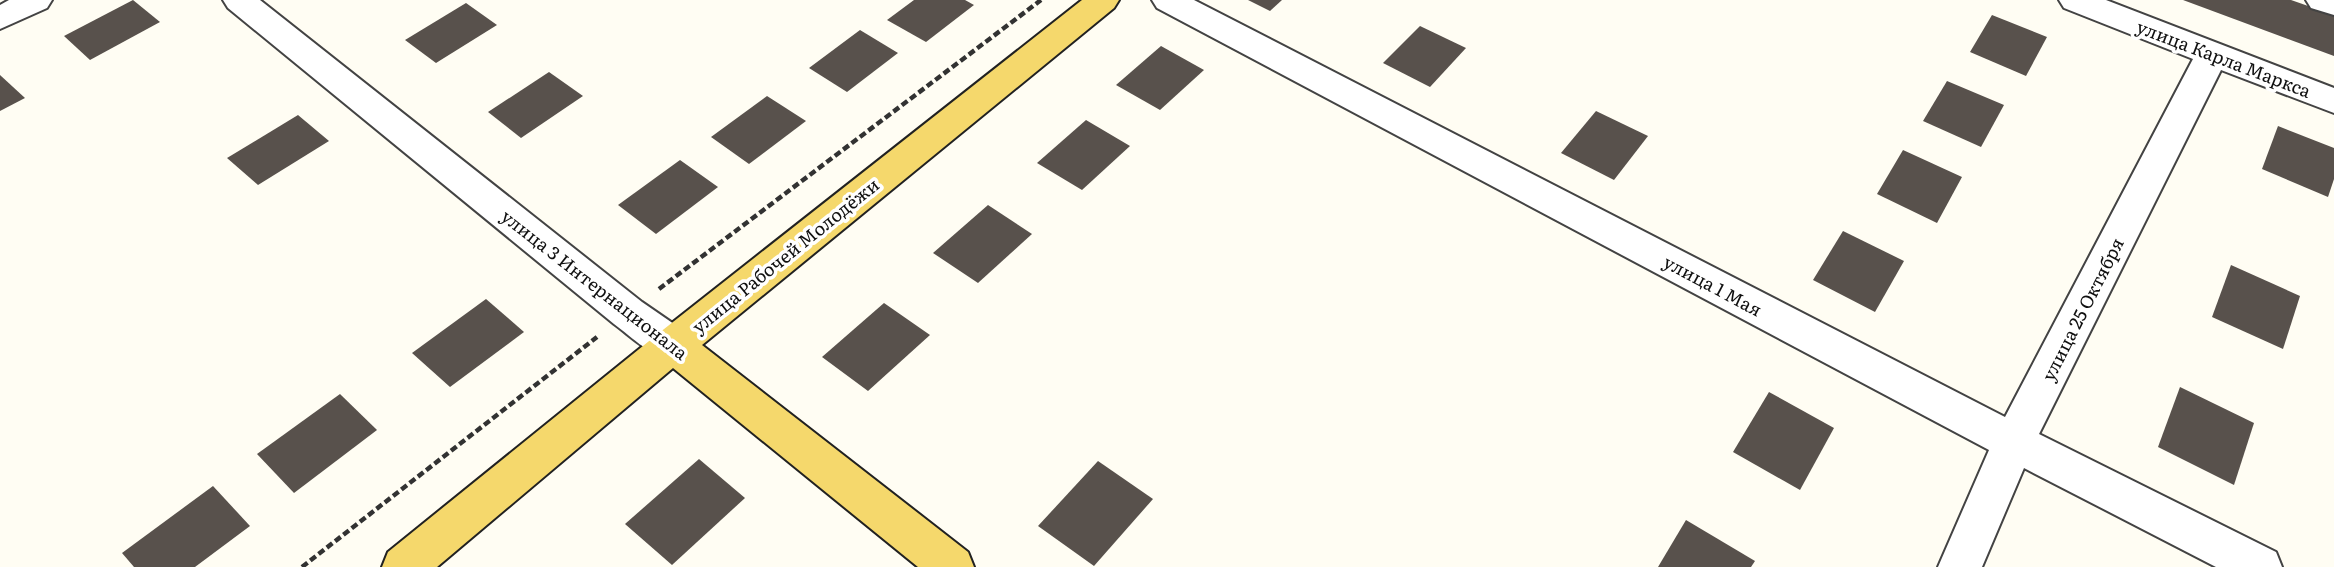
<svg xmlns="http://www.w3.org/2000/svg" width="2334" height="567" font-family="Literata,serif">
  <rect width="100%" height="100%" fill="#fffdf3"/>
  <g fill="#58514c">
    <path d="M133,0L160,22L90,60L64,36Z"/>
    <path d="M914,0H965L974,5L926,42L887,20Z"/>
    <path d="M1248,0H1282L1270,11Z"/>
    <path d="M2183,0H2291L2334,15V56Z"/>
    <path d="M466,3L497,25L436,63L405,40Z"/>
    <path d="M1992,15L2047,37L2026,76L1970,52Z"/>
    <path d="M1420,26L1466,48L1430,87L1383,63Z"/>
    <path d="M860,30L898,53L847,92L809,68Z"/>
    <path d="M1161,46L1204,70L1160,110L1116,85Z"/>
    <path d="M549,72L583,96L521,138L488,112Z"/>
    <path d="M0,75L25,98L0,111Z"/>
    <path d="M1947,81L2004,105L1981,147L1923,121Z"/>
    <path d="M767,96L806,121L749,164L711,137Z"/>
    <path d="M1596,111L1648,136L1614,180L1561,153Z"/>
    <path d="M298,115L329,141L258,185L227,158Z"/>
    <path d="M1086,120L1130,146L1082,190L1037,163Z"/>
    <path d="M2278,126L2334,148V179L2328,197L2262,169Z"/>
    <path d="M1903,150L1962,177L1937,223L1877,194Z"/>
    <path d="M680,160L718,187L656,234L618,205Z"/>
    <path d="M988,205L1032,234L978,283L933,253Z"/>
    <path d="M1843,231L1904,261L1875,312L1813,280Z"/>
    <path d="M2231,265L2300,296L2283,349L2212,317Z"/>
    <path d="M486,299L524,332L450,387L412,353Z"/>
    <path d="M884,303L930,335L868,391L822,357Z"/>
    <path d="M2180,387L2254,423L2234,485L2158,447Z"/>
    <path d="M1769,392L1834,428L1800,490L1733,452Z"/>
    <path d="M340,394L377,430L294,493L257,454Z"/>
    <path d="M699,459L745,498L672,565L625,524Z"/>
    <path d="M1098,461L1153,499L1094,566L1038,526Z"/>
    <path d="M213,486L250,526L195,567H134L122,553Z"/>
    <path d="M1686,520L1755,561L1751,567H1658Z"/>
  </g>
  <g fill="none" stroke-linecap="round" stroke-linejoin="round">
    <defs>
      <g id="minor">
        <path d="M9,0H52L47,8L0,29V5Z"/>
        <path d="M223,0H260L642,302L687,333L693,345L687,357C659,366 636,340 614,324L228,8Z"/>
        <path d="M1152,0H1194L2005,417L2193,59L2064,8L2059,0H2106L2334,88V113L2221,70L2039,434L2276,552L2282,567H2216L2024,468L1982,567H1938L1989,450L1157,8Z"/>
        <path d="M2306,0H2334V15L2311,8Z"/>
      </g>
      <path id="major" d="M1082,0H1119L1114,8L702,345L968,552L974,567H918L673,368L437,567H382L388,552L659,333Z"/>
    </defs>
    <use href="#minor" stroke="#434343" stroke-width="4"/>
    <use href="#major" stroke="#212121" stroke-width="4"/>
    <g stroke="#323232" stroke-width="4.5" stroke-dasharray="7 3.5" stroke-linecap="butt">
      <path d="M659,289L1041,0"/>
      <path d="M302,567L597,337"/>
    </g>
    <use href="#minor" fill="#fff" fill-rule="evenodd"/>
    <use href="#major" fill="#f5d86c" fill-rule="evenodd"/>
  </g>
  <g text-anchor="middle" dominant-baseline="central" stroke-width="7" stroke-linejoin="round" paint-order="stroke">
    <g font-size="18" fill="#101010" stroke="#fff">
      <text transform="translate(2224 58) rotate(21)">улица Карла Маркса</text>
      <text transform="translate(785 255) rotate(-39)">улица Рабочей Молодёжи</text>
      <text transform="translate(595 284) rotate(38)">улица 3 Интернационала</text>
      <text transform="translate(1713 285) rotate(28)">улица 1 Мая</text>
      <text transform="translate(2082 309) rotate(-63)">улица 25 Октября</text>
    </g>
  </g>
</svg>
